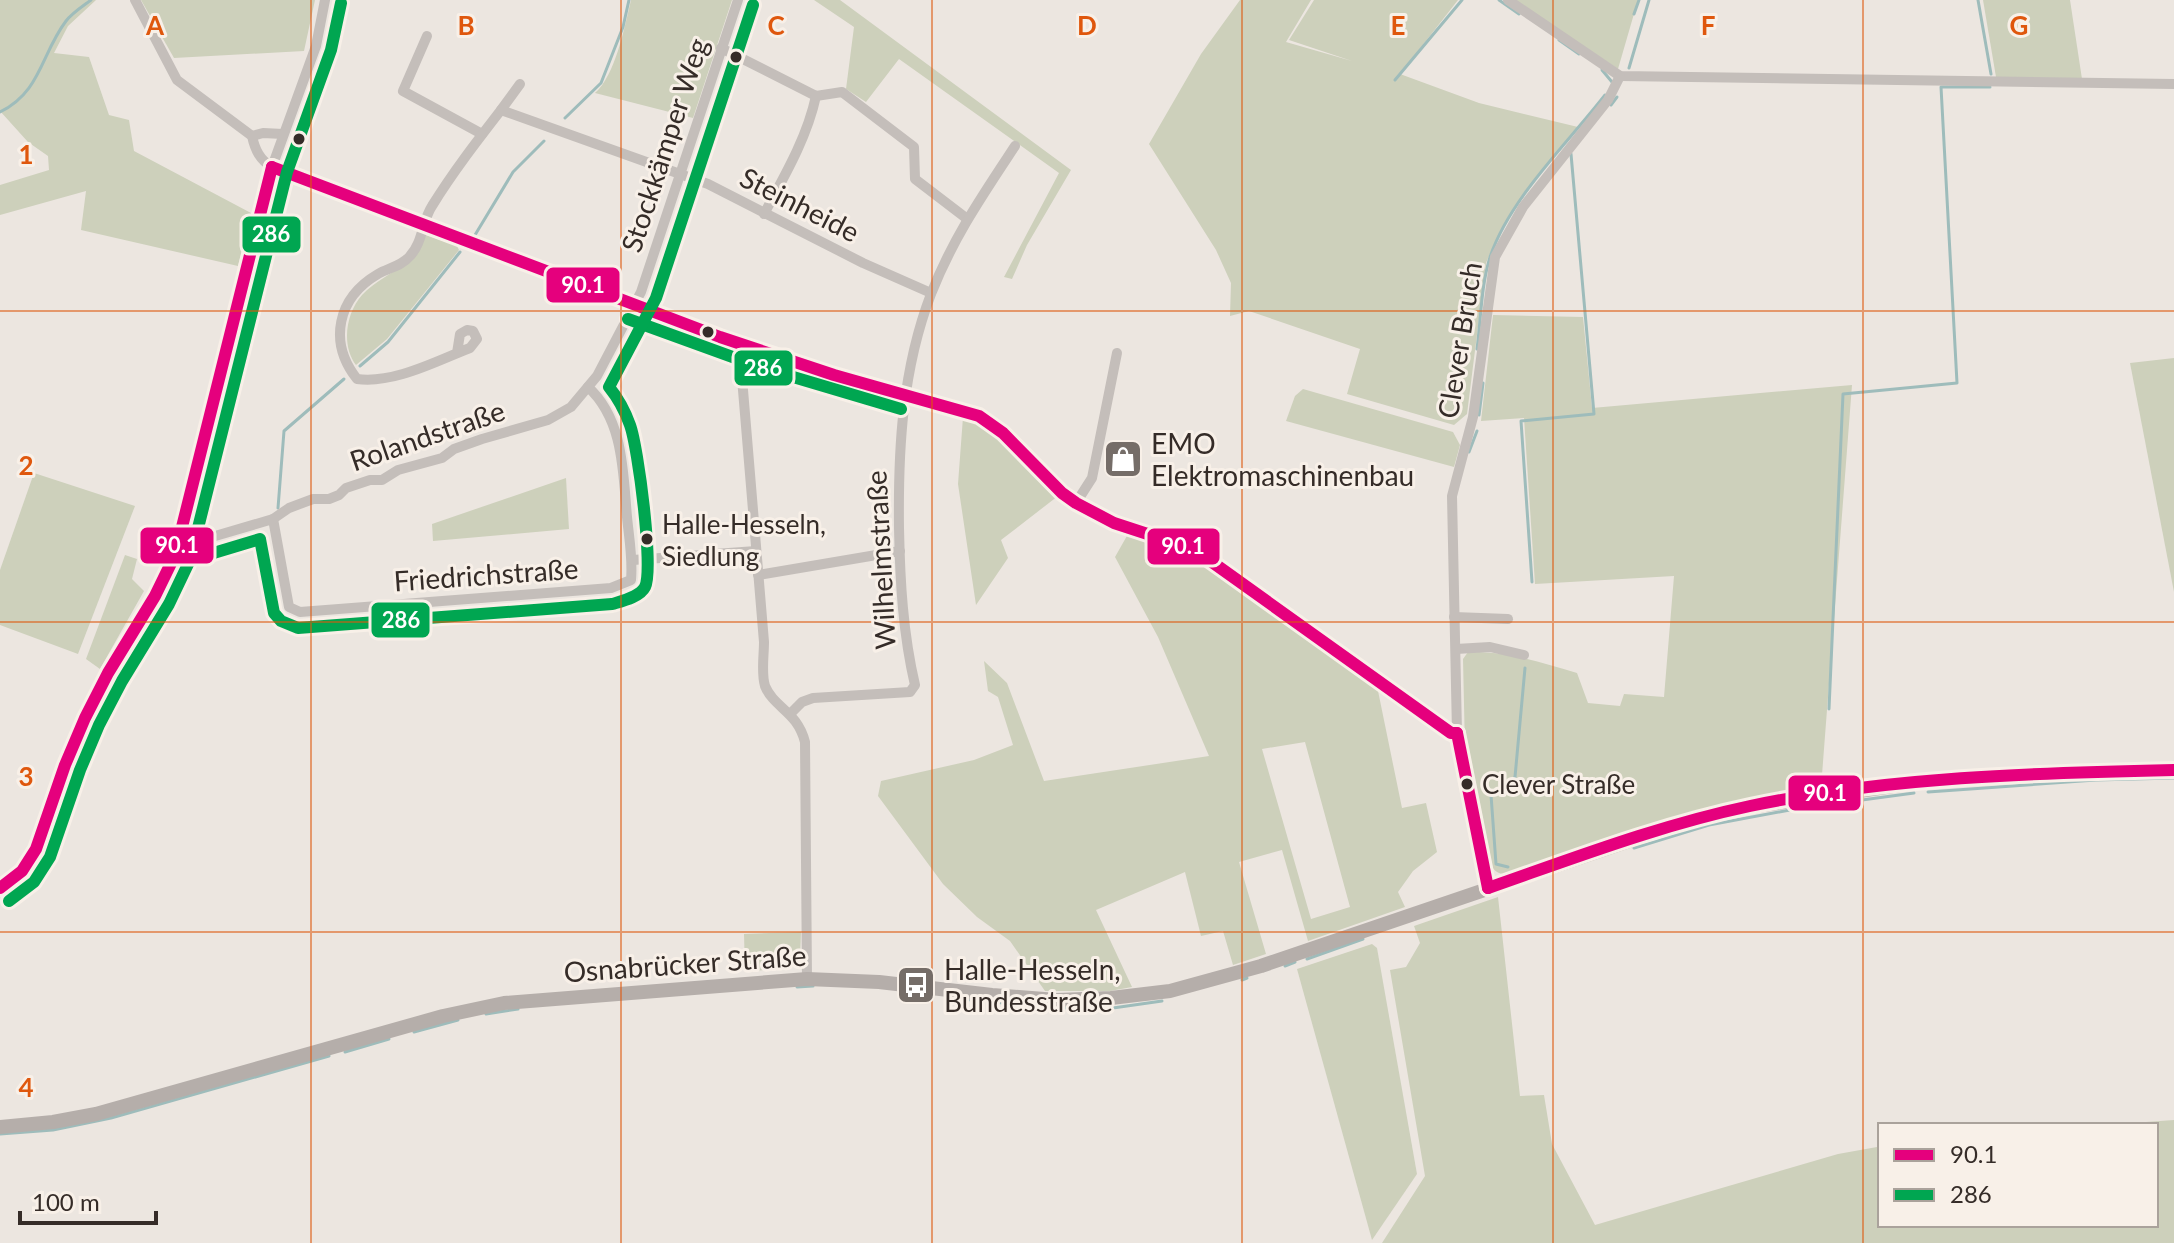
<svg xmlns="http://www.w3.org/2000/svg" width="2174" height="1243" font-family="Lato,sans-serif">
  <rect width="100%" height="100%" fill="#ece6e0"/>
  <g fill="#cdd0bb" fill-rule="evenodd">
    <path d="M0,0H96L68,26L54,53L89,57L109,115L129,120L134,151L251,213L238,266L81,230L86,191L0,215V185L49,170L48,156L28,142L0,111Z"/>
    <path d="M141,0H315L304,51L174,58Z"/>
    <path d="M631,0H732L693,118L595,93C615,76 625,26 631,0Z"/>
    <path d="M814,0H840L1071,170L1027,245L1012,279L1004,277L1059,173L899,59L866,102L846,89L854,27Z"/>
    <path d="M1240,0H1311L1286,42L1352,61L1289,40L1314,0H1458L1400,74L1479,103L1578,127C1544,170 1507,212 1486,263L1467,414L1454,425L1347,394L1360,349L1249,311L1230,316L1231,283L1216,250L1149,144L1201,54Z"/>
    <path d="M1514,0H1638L1618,69Z"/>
    <path d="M1983,0H2070L2082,79L1996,77Z"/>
    <path d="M426,235L457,246L459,250L387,339L356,365C341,345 346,313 362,295C375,281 394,273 408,261C416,255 421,244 426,235Z"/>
    <path d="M1493,315L1583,317L1592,408L1852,385L1821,788L1716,806L1657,823L1511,874C1498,875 1494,872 1489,861L1465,749L1463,659L1468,652C1506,651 1541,662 1577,673L1588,703L1620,706L1624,694L1664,697L1674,576L1535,584L1524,418L1481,421Z"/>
    <path d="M2174,358V592L2130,363Z"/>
    <path d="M1303,389L1453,432L1460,445L1454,467L1286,421L1295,396Z"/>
    <path d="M963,417C998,428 1032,471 1058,496L1001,540L1008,558L976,605L958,484Z"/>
    <path d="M34,473L135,506L78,654L0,625V570Z"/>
    <path d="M566,478L569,529L433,541L432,524Z"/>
    <path d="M1128,534L1198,562L1377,686L1402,808L1426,803L1437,852L1413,871L1398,892L1405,907L1308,941L1282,850L1239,862L1266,954L1233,965L1223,931L1201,936L1185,872L1096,910L1132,987L1110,991H1045L1010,941L977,917L943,884L878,796L881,781L974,760L1013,745L998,697L988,691L984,661L1007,683L1044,781L1209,756L1158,637L1115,557ZM1305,742L1350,907L1311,919L1262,749Z"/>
    <path d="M125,555L137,559L132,579L144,591L100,669L86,659Z"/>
    <path d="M1498,897L1520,1096L1544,1095L1552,1144L1595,1225L1838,1154L1877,1147L1880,1160V1225H2156V1125H2104L2174,1120V1243H1382L1425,1176L1390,970L1406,967L1420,943L1414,926Z"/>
    <path d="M801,932L800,957L793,967L745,972L744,934Z"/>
    <path d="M1372,944L1377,948L1417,1174L1372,1240L1297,969Z"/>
  </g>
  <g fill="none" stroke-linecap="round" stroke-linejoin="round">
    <g stroke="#9ebcbb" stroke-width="3">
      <path d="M1499,0L1519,14"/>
      <path d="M1978,0L1991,74"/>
      <path d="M1634,14L1639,0"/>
      <path d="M1559,40L1579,54"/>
      <path d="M1629,68L1649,0"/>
      <path d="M1602,70L1612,82"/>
      <path d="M1395,80L1462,0"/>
      <path d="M1611,105L1617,97"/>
      <path d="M0,112C41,92 41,54 66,21C72,13 83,6 91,0"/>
      <path d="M565,118L601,83L623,27L629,0"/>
      <path d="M475,235L513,172L544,141"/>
      <path d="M1477,349C1481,319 1481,286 1490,257C1510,198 1567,144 1605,95"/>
      <path d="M360,366L388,342L460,252"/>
      <path d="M1479,415L1483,383"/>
      <path d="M1469,452L1477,431"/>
      <path d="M278,508L284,431L344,379"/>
      <path d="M1532,582L1521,421L1594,414L1571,154"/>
      <path d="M1829,709L1843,394L1957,383L1941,87H1990"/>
      <path d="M1928,792L2096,780L2174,778"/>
      <path d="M1810,807L1914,793"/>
      <path d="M1634,848L1709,825L1806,807"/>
      <path d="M1508,867L1496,864L1491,795L1505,790L1515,777L1525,668"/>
      <path d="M1307,959L1363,939"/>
      <path d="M1285,966L1295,962"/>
      <path d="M1242,980L1247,978"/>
      <path d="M797,987L813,986"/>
      <path d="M959,998L971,1000"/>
      <path d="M995,1002L1019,1005"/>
      <path d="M1035,1007L1106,1009L1162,1001"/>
      <path d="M486,1014L518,1009"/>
      <path d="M414,1032L458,1020"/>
      <path d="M345,1052L389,1039"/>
      <path d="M0,1134L53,1130L111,1118L329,1056"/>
    </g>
    <g stroke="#c4beba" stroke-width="10">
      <path d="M135,0L177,80L252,136C255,150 260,160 272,167L720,337L834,375L979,416L1003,433L1062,493L1076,503L1114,523L1178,544L1205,557L1451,733H1457"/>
      <path d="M1508,0L1620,76L2174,84"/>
      <path d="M427,36L403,91L482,134"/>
      <path d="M721,48L816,96L842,92L914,147L915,179L966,218"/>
      <path d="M501,110L520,84"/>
      <path d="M252,136L263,133L283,134"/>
      <path d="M764,214C784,177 807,138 816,96"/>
      <path d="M742,345L740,354L764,642C764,656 761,673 765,686C774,708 797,711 805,742L807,979"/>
      <path d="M457,353L460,334L467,330L473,331L477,339L470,348C436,361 394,384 357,379C328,342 337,298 378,274C388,268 402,266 410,256C423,242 422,221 432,206C453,172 477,141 501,110L708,184L863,263L931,293"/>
      <path d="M1076,503L1092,478L1117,353"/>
      <path d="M273,519L289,607L300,612L611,588L631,580C633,558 629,538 627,517C623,473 624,420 588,387"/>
      <path d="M184,535L205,539L273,519L289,508L313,499H329L339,495L346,488L370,480H382L398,470L442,458L454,449L482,439L548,420L571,407L597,376L641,292L738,0"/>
      <path d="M633,560L756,551"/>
      <path d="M758,575L900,551"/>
      <path d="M1454,617L1508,619"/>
      <path d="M1456,649L1490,647L1524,655"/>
      <path d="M791,713L802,702L813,698L910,692L915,685C903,634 900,581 899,528C898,449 902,370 931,294C953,238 982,196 1015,146"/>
      <path d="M0,888C36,869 43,833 54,797C68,753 86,713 108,673C134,628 181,566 185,515L272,167L316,46L325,0"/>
      <path d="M1488,888L1457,733L1452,496L1473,417L1495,257L1523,207L1608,100L1620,76"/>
    </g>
    <path stroke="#b5aeaa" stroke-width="14" d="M0,1127L53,1122L96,1114L443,1016L504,1003L807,979L879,982L992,995L1057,1000L1111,998L1170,991L1261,966L1676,825L1750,807L1920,782L2030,774L2174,770"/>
    <defs>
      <g id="bus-1">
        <path d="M272,167L720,337L834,375L979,416L1003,433L1062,493L1076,503L1114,523L1178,544L1205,557L1451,733H1457"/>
        <path d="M1457,733L1488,888"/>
        <path d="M0,888L22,871L36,849L65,765L85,718L108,673L155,596L175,555L272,167"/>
        <path d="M1488,888C1574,858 1660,825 1750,806C1889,777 2032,773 2174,770"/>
      </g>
      <g id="bus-2">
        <path d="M628,319L763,368L901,409"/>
        <path d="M181,551L207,555L260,539L274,613L281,621L298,628L612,604C622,601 640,597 645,587C654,569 638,447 630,425C625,411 618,398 609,387L656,298L753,5"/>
        <path d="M9,901L34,882L50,857L80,770L99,725L122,681L169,604L190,560L287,172L331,50L341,3"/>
      </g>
    </defs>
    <use href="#bus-1" stroke="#f8f0e8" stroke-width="18"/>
    <use href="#bus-2" stroke="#f8f0e8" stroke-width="18"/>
    <use href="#bus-1" stroke="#e5007d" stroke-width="12"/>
    <use href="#bus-2" stroke="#00a651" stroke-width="12"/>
  </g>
  <path fill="none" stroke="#df570d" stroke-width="2" stroke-opacity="0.55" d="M311,0V1243M621,0V1243M932,0V1243M1242,0V1243M1553,0V1243M1863,0V1243M0,311H2174M0,622H2174M0,932H2174"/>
  <defs>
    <symbol id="shop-square" viewBox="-11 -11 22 22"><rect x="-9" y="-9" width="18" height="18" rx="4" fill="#756d68" stroke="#f8f0e8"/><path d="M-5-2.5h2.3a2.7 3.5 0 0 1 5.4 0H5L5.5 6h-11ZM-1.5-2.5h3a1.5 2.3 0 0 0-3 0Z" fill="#fff"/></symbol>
    <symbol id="bus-square" viewBox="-11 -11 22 22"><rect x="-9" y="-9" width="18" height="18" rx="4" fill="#756d68" stroke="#f8f0e8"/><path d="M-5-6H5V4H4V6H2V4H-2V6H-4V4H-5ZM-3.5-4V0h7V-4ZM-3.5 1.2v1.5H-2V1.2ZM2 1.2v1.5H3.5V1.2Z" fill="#fff"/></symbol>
  </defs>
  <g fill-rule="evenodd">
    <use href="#shop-square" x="1101" y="437" width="44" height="44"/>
    <use href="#bus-square" x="894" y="963" width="44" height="44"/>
  </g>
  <g fill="#352c28" stroke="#f8f0e8" stroke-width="3">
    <circle cx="736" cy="57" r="7"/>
    <circle cx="299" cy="139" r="7"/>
    <circle cx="708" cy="332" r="7"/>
    <circle cx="647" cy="539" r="7"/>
    <circle cx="1467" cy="784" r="7"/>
  </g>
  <g text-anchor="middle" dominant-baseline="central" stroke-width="6" stroke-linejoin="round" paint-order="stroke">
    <g font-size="26" fill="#352c28" stroke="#f8f0e8" text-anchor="start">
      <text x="662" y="524">Halle-Hesseln,<tspan x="662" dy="32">Siedlung</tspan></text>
      <text x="1482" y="784">Clever Straße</text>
    </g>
    <g font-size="28" fill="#352c28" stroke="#f8f0e8">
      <text transform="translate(664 145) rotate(-72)">Stockkämper Weg</text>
      <text transform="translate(800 204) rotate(27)">Steinheide</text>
      <text transform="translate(1459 340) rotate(-81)">Clever Bruch</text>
      <text transform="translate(427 435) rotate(-19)">Rolandstraße</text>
      <text transform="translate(880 560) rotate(-93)">Wilhelmstraße</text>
      <text transform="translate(486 574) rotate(-4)">Friedrichstraße</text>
      <text transform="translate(685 963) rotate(-4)">Osnabrücker Straße</text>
    </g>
    <g font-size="28" fill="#352c28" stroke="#f8f0e8" text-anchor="start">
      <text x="1151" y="443">EMO<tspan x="1151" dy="32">Elektromaschinenbau</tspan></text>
      <text x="944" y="969">Halle-Hesseln,<tspan x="944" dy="32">Bundesstraße</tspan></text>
    </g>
  </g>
  <g font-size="26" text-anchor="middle" font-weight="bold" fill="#df570d" stroke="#f8f0e8" stroke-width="6" stroke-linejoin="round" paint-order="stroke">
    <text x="155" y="35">A</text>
    <text x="466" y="35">B</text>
    <text x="776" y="35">C</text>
    <text x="1087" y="35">D</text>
    <text x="1398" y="35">E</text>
    <text x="1708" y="35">F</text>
    <text x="2019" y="35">G</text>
    <text x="26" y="164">1</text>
    <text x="26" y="475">2</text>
    <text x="26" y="786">3</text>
    <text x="26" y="1097">4</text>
  </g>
  <g stroke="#f8f0e8" stroke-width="3">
    <rect x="241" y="215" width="61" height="39" rx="8" fill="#00a651"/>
    <rect x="545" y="266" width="76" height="38" rx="8" fill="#e5007d"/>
    <rect x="733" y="349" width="61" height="38" rx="8" fill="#00a651"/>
    <rect x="139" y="526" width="76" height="39" rx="8" fill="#e5007d"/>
    <rect x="1146" y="527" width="75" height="39" rx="8" fill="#e5007d"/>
    <rect x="370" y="601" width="61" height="38" rx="8" fill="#00a651"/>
    <rect x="1787" y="774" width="75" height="38" rx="8" fill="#e5007d"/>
  </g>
  <g font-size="22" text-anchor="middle" font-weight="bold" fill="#fff">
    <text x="271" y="242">286</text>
    <text x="583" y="293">90.1</text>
    <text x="763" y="376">286</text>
    <text x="177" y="553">90.1</text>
    <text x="1183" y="554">90.1</text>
    <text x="401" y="628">286</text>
    <text x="1825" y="801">90.1</text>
  </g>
  <rect x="1878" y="1123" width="280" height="104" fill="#f8f0e8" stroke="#aaa29b" stroke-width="2"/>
  <rect x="1894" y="1149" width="40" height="12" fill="#e5007d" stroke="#aaa29b" stroke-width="2"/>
  <text x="1950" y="1163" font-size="24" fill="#352c28">90.1</text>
  <rect x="1894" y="1189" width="40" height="12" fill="#00a651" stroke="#aaa29b" stroke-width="2"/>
  <text x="1950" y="1203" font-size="24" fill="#352c28">286</text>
  <path d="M20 1211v12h136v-12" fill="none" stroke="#352c28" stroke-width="4"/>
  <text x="32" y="1211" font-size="24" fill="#352c28" stroke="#f8f0e8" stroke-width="6" paint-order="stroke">100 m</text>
</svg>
